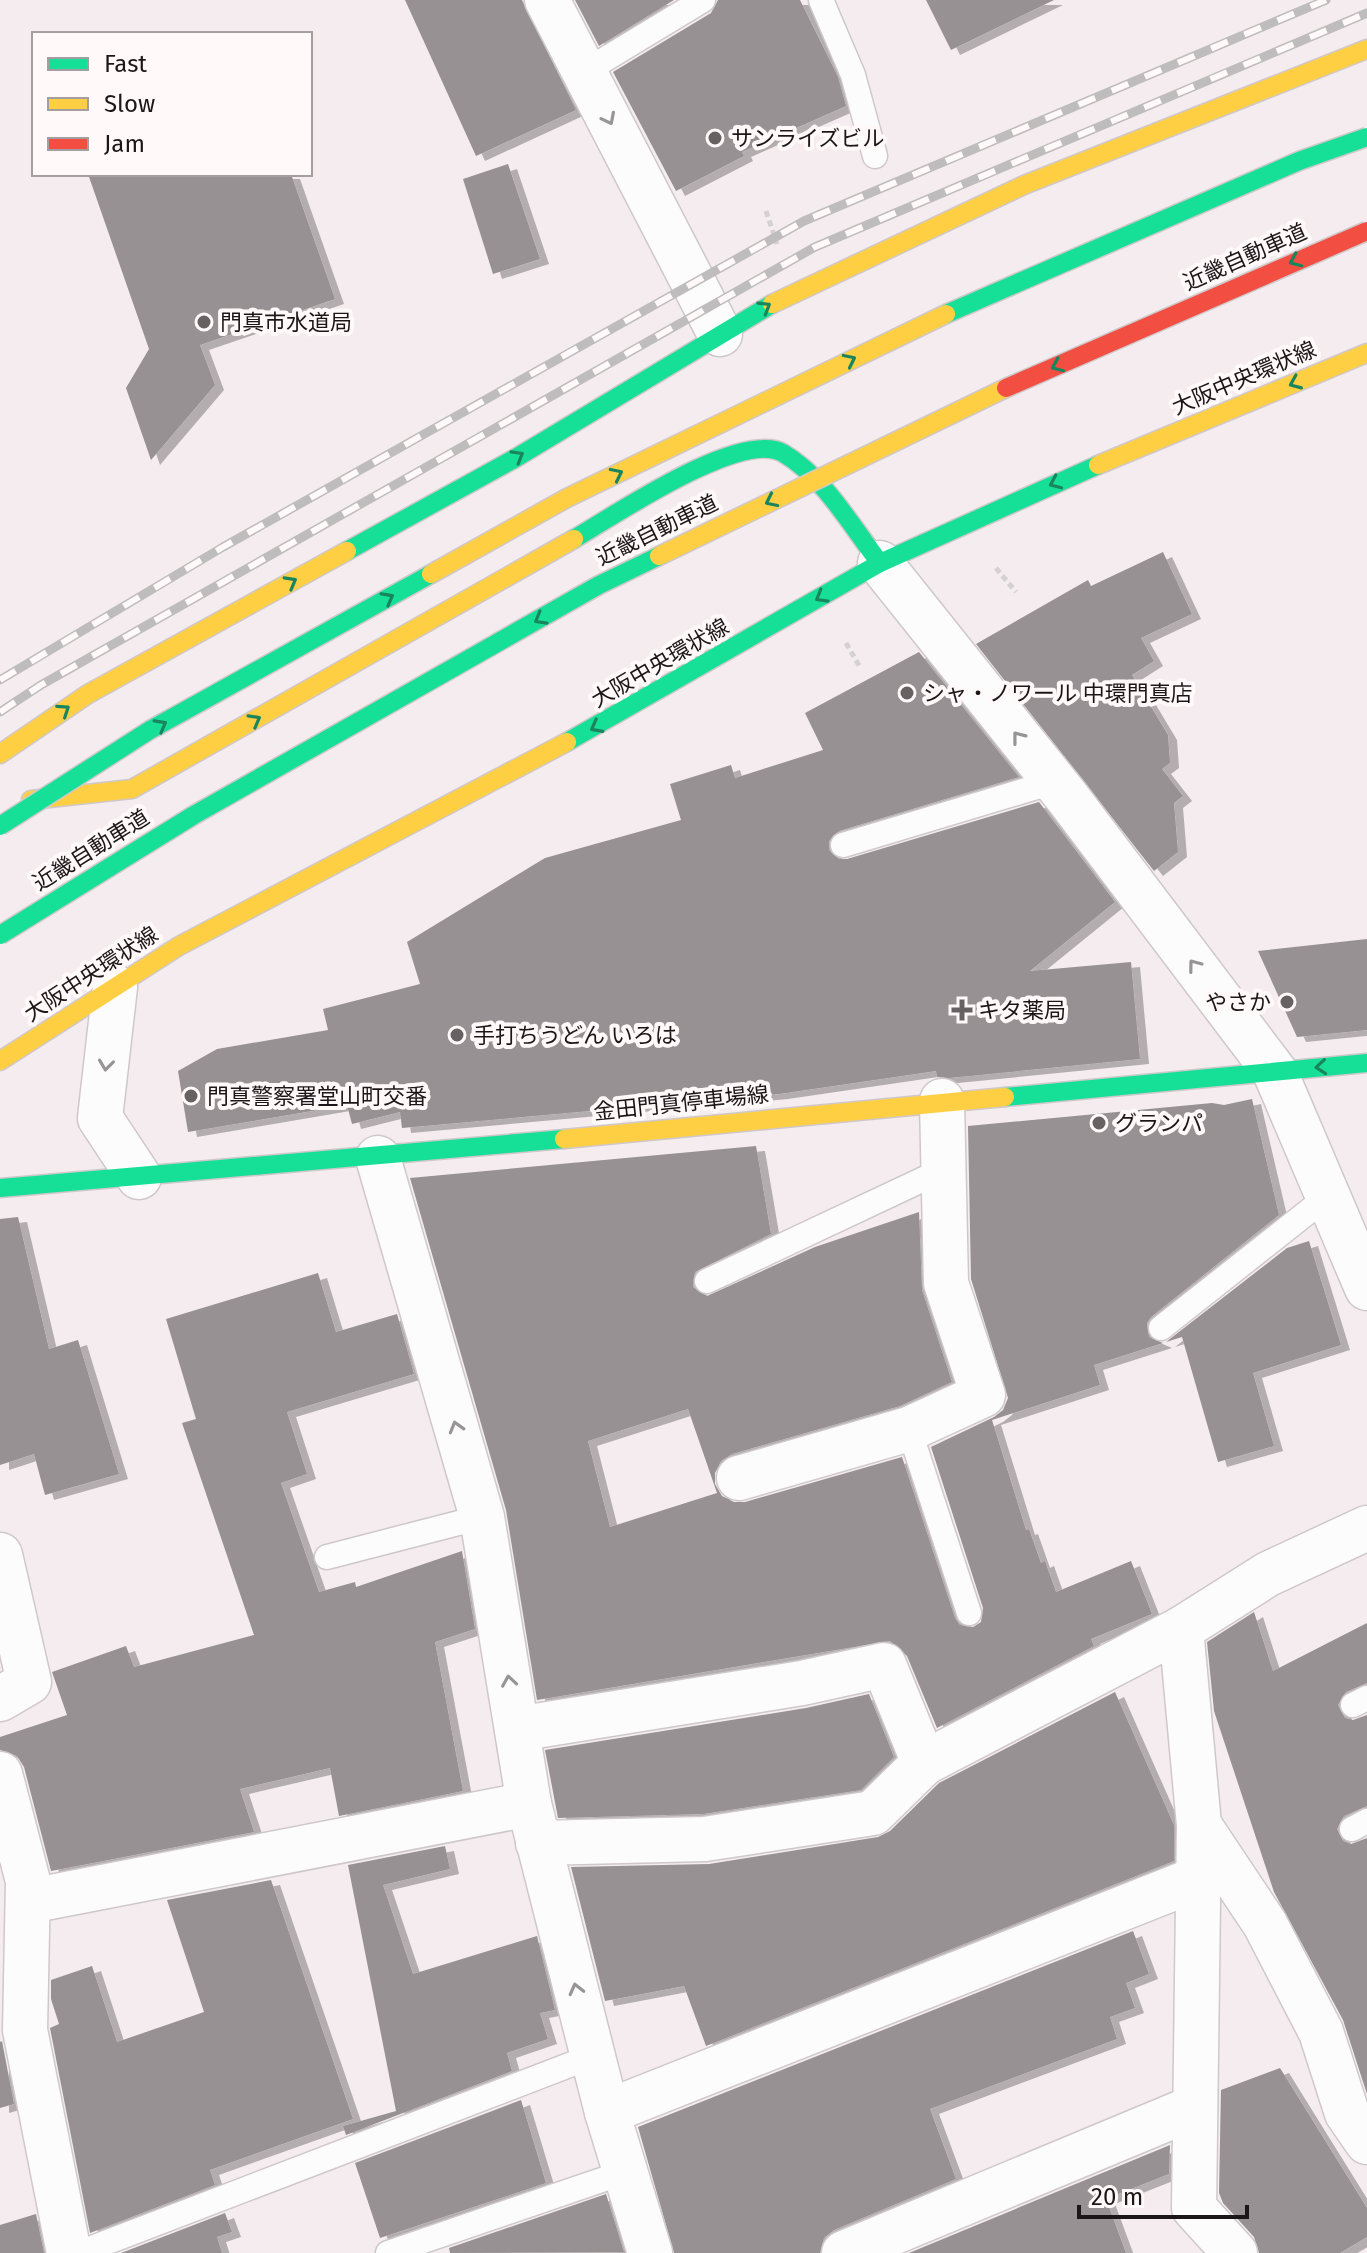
<svg xmlns="http://www.w3.org/2000/svg" width="1367" height="2253" font-family="'Fira Sans','Noto Sans JP',sans-serif">
  <defs>
    <filter id="shadow"><feDropShadow dx="9" dy="5" stdDeviation="0" flood-color="#0004"/></filter>
  </defs>
  <rect width="100%" height="100%" fill="#f4ecee"/>
  <g fill="#979193" fill-rule="evenodd" filter="url(#shadow)">
    <path d="M405,0H522L576,110L476,156Z"/>
    <path d="M575,0H674L599,46Z"/>
    <path d="M718,0H800L838,77L846,106L742,152L744,156L676,191L613,72L711,13Z"/>
    <path d="M926,0H1054L951,50Z"/>
    <path d="M508,164L540,259L493,274L463,179Z"/>
    <path d="M88,174H291L335,299L200,345L215,385L151,460L126,388L149,349Z"/>
    <path d="M1163,552L1192,614L1141,638L1154,661L1132,675L1168,735L1170,763L1162,769L1183,796L1174,803L1178,852L1154,871L976,644L1088,580L1091,586Z"/>
    <path d="M919,652L1019,777L839,831L829,841V850L839,859H847L1039,802L1115,902L1030,971L1131,962L1140,1059L949,1078L937,1077L936,1071L779,1094L402,1128L400,1112L352,1124L347,1105L188,1132L178,1071L217,1049L328,1030L323,1009L420,984L407,942L545,858L681,820L670,784L731,765L735,778L823,750L805,713Z"/>
    <path d="M1367,939V1030L1297,1037L1258,951Z"/>
    <path d="M1252,1099L1279,1215L1151,1317L1147,1323L1149,1337L1163,1343L1094,1365L1100,1385L992,1420L1026,1530L1029,1529L1041,1563L1045,1561L1056,1592L1131,1561L1152,1614L1091,1639L1094,1646L937,1728L907,1656L890,1641L537,1700L506,1510L410,1178L756,1146L771,1234L695,1272L693,1287L707,1296L815,1247L919,1212L922,1290L952,1382L900,1406L732,1454L721,1461L715,1473V1484L722,1496L734,1502H745L902,1457L955,1618L960,1625L973,1627L981,1622L983,1608L931,1447L994,1417L1003,1410L1008,1398L971,1279L968,1126L1212,1103L1224,1105ZM688,1409L717,1493L610,1527L588,1441Z"/>
    <path d="M18,1217L49,1349L78,1340L119,1474L45,1495L34,1454L0,1465V1219Z"/>
    <path d="M1309,1241L1341,1345L1253,1373L1274,1446L1218,1462L1182,1337L1166,1342L1287,1248Z"/>
    <path d="M318,1273L336,1332L397,1314L414,1374L287,1412L307,1474L281,1483L319,1592L355,1582L356,1587L462,1551L475,1629L435,1642L463,1791L339,1816L330,1768L240,1789L254,1832L51,1871L24,1767L17,1756L0,1750V1737L67,1715L52,1672L126,1646L134,1667L254,1635L182,1423L196,1419L166,1319Z"/>
    <path d="M1254,1612L1273,1671L1367,1623V1683L1346,1692L1338,1705L1345,1718L1353,1720L1367,1715V1806L1344,1816L1337,1829L1343,1841L1351,1844L1367,1838V2094L1343,2020L1274,1892L1214,1711L1207,1642Z"/>
    <path d="M1115,1692L1174,1825V1861L706,2046L684,1986L605,2001L571,1867L709,1864L878,1837L890,1831L939,1783Z"/>
    <path d="M869,1694L894,1757L861,1790L703,1814L558,1818L545,1750L806,1708Z"/>
    <path d="M445,1846L450,1869L383,1885L413,1974L537,1936L555,2010L540,2013L548,2039L507,2053L512,2071L346,2135L343,2126L396,2111L348,1865Z"/>
    <path d="M271,1880L353,2119L210,2170L215,2185L90,2233L50,2028L59,2024L51,1999V1980L92,1966L117,2042L204,2012L167,1900Z"/>
    <path d="M1133,1931L1149,1974L1126,1983L1135,2008L1110,2017L1117,2039L930,2109L956,2179L834,2230L824,2238L820,2253H674L638,2127Z"/>
    <path d="M2,2041L14,2104L0,2108V2042Z"/>
    <path d="M1280,2068L1367,2208V2237L1340,2253H1259L1254,2237L1223,2203L1219,2193L1221,2090Z"/>
    <path d="M521,2100L546,2183L380,2238L355,2163Z"/>
    <path d="M1170,2145L1169,2174L1106,2199L1126,2253H909Z"/>
    <path d="M606,2194L624,2252L450,2253L449,2248Z"/>
    <path d="M225,2213L232,2232L217,2237L222,2253H121Z"/>
    <path d="M36,2214L44,2253H0V2225Z"/>
  </g>
  <g fill="none" stroke-linecap="round" stroke-linejoin="round">
    <defs>
      <g id="lane">
        <path d="M821,0L853,75L875,156"/>
        <path d="M584,72L703,0"/>
        <path d="M843,845L1053,782"/>
        <path d="M707,1281L945,1169"/>
        <path d="M1161,1328L1328,1196"/>
        <path d="M909,1429L969,1613"/>
        <path d="M327,1557L482,1517"/>
        <path d="M1353,1705L1367,1698"/>
        <path d="M1352,1829L1367,1821"/>
        <path d="M79,2253L593,2056"/>
        <path d="M388,2253L625,2172"/>
      </g>
      <g id="street">
        <path d="M547,0L720,334"/>
        <path d="M880,563L1067,797L1275,1072L1367,1288"/>
        <path d="M115,987L100,1118L139,1177"/>
        <path d="M378,1158L482,1517L529,1804L607,2112L650,2253"/>
        <path d="M739,1478L909,1429L983,1395L946,1283L942,1101"/>
        <path d="M0,1555L29,1682L0,1699"/>
        <path d="M1181,1629L1199,1825L1194,2208L1235,2253"/>
        <path d="M517,1729L802,1683L884,1665L924,1763L1181,1629L1268,1574L1367,1528"/>
        <path d="M0,1774L28,1881L25,2030L69,2253"/>
        <path d="M1199,1825L1265,1924L1321,2032L1347,2113L1367,2142"/>
        <path d="M538,1843L705,1839L873,1813L924,1763"/>
        <path d="M30,1901L529,1804"/>
        <path d="M607,2112L1199,1878"/>
        <path d="M844,2253L1195,2107"/>
      </g>
      <g id="fast">
        <path d="M574,539C615,515 741,429 783,453C824,477 852,527 880,563"/>
        <path d="M347,551L514,459L772,304"/>
        <path d="M567,742L880,563L1098,465"/>
        <path d="M1005,1097L1367,1063"/>
        <path d="M0,1188L564,1139"/>
      </g>
      <g id="slow">
        <path d="M772,304L1024,185L1367,49"/>
        <path d="M1098,465L1367,353"/>
        <path d="M0,754L88,694L347,551"/>
        <path d="M31,800L132,789L574,539"/>
        <path d="M0,1061L179,946L567,742"/>
        <path d="M564,1139L1005,1097"/>
      </g>
    </defs>
    <use href="#lane" stroke="#cfc8ca" stroke-width="27"/>
    <use href="#street" stroke="#cfc8ca" stroke-width="47"/>
    <use href="#fast" stroke="#cfc8ca" stroke-width="21"/>
    <use href="#slow" stroke="#cfc8ca" stroke-width="21"/>
    <g stroke="#d4d1d2" stroke-width="5" stroke-dasharray="6 4" stroke-linecap="butt">
      <path d="M766,211L777,244"/>
      <path d="M996,568L1016,592"/>
      <path d="M846,643L861,669"/>
    </g>
    <use href="#lane" stroke="#fdfcfc" stroke-width="24"/>
    <use href="#street" stroke="#fdfcfc" stroke-width="44"/>
    <use href="#fast" stroke="#16e098" stroke-width="18"/>
    <use href="#slow" stroke="#ffcf43" stroke-width="18"/>
    <defs>
      <g id="rail">
        <path d="M0,680L223,547L804,221L1326,0"/>
        <path d="M0,712L41,685L815,247L1367,13"/>
      </g>
    </defs>
    <use href="#rail" stroke="#bebcbd" stroke-width="9"/>
    <use href="#rail" stroke="#fff9fa" stroke-width="6" stroke-dasharray="18" stroke-linecap="butt"/>
    <defs>
      <g id="fast-bridge">
        <path d="M946,314L1299,161L1367,137"/>
        <path d="M0,826L150,730L431,574"/>
        <path d="M0,935L194,815L599,585L659,556"/>
      </g>
      <g id="slow-bridge">
        <path d="M659,556L1006,388"/>
        <path d="M431,574L567,498L946,314"/>
      </g>
      <path id="jam-bridge" d="M1006,388L1367,231"/>
    </defs>
    <use href="#fast-bridge" stroke="#cfc8ca" stroke-width="21" stroke-linecap="butt"/>
    <use href="#slow-bridge" stroke="#cfc8ca" stroke-width="21" stroke-linecap="butt"/>
    <use href="#jam-bridge" stroke="#cfc8ca" stroke-width="21" stroke-linecap="butt"/>
    <use href="#fast-bridge" stroke="#16e098" stroke-width="18"/>
    <use href="#slow-bridge" stroke="#ffcf43" stroke-width="18"/>
    <use href="#jam-bridge" stroke="#f24e42" stroke-width="18"/>
  </g>
  <defs><path id="oneway-chevron" d="M-2-3.5L2.5 0L-2 3.5" fill="none" stroke-width="1.6" stroke-linecap="round" stroke-linejoin="round" transform="scale(2)"/></defs>
  <g stroke="#979495">
    <use href="#oneway-chevron" transform="translate(609 119) rotate(63)"/>
    <use href="#oneway-chevron" transform="translate(1018 737) rotate(-128)"/>
    <use href="#oneway-chevron" transform="translate(1194 965) rotate(-127)"/>
    <use href="#oneway-chevron" transform="translate(106 1065) rotate(97)"/>
    <use href="#oneway-chevron" transform="translate(456 1427) rotate(-106)"/>
    <use href="#oneway-chevron" transform="translate(509 1681) rotate(-99)"/>
    <use href="#oneway-chevron" transform="translate(576 1989) rotate(-104)"/>
  </g>
  <g stroke="#18855e">
    <use href="#oneway-chevron" transform="translate(1295 261) rotate(156)"/>
    <use href="#oneway-chevron" transform="translate(765 307) rotate(-31)"/>
    <use href="#oneway-chevron" transform="translate(850 360) rotate(-26)"/>
    <use href="#oneway-chevron" transform="translate(1057 366) rotate(156)"/>
    <use href="#oneway-chevron" transform="translate(1295 383) rotate(157)"/>
    <use href="#oneway-chevron" transform="translate(518 456) rotate(-30)"/>
    <use href="#oneway-chevron" transform="translate(617 474) rotate(-26)"/>
    <use href="#oneway-chevron" transform="translate(1055 483) rotate(156)"/>
    <use href="#oneway-chevron" transform="translate(771 501) rotate(154)"/>
    <use href="#oneway-chevron" transform="translate(291 582) rotate(-29)"/>
    <use href="#oneway-chevron" transform="translate(821 597) rotate(150)"/>
    <use href="#oneway-chevron" transform="translate(388 598) rotate(-29)"/>
    <use href="#oneway-chevron" transform="translate(540 619) rotate(150)"/>
    <use href="#oneway-chevron" transform="translate(64 710) rotate(-34)"/>
    <use href="#oneway-chevron" transform="translate(255 720) rotate(-29)"/>
    <use href="#oneway-chevron" transform="translate(161 725) rotate(-29)"/>
    <use href="#oneway-chevron" transform="translate(596 727) rotate(152)"/>
    <use href="#oneway-chevron" transform="translate(1321 1067) rotate(175)"/>
  </g>
  <g fill="#676163" stroke="#fff9fa" stroke-width="3">
    <circle cx="715" cy="138" r="8"/>
    <circle cx="204" cy="322" r="8"/>
    <circle cx="907" cy="693" r="8"/>
    <circle cx="1287" cy="1002" r="8"/>
    <path d="M958 998h8v8h8v8h-8v8h-8v-8h-8v-8h8z"/>
    <circle cx="457" cy="1035" r="8"/>
    <circle cx="191" cy="1096" r="8"/>
    <circle cx="1099" cy="1123" r="8"/>
  </g>
  <g text-anchor="middle" dominant-baseline="central" stroke-width="8" stroke-linejoin="round" paint-order="stroke">
    <g font-size="22" fill="#1b1618" stroke="#fff9fa" text-anchor="start">
      <text x="731" y="138">サンライズビル</text>
      <text x="220" y="322">門真市水道局</text>
      <text x="923" y="693">シャ・ノワール 中環門真店</text>
      <text x="1271" y="1002" text-anchor="end">やさか</text>
      <text x="978" y="1010">キタ薬局</text>
      <text x="473" y="1035">手打ちうどん いろは</text>
      <text x="207" y="1096">門真警察署堂山町交番</text>
      <text x="1115" y="1123">グランパ</text>
    </g>
    <g font-size="22" fill="#1b1618" stroke="#fff9fa">
      <text transform="translate(1245 257) rotate(-24)">近畿自動車道</text>
      <text transform="translate(1244 378) rotate(-23)">大阪中央環状線</text>
      <text transform="translate(657 530) rotate(-26)">近畿自動車道</text>
      <text transform="translate(660 663) rotate(-30)">大阪中央環状線</text>
      <text transform="translate(91 850) rotate(-32)">近畿自動車道</text>
      <text transform="translate(91 974) rotate(-33)">大阪中央環状線</text>
      <text transform="translate(681 1103) rotate(-6)">金田門真停車場線</text>
    </g>
  </g>
  <rect x="32" y="32" width="280" height="144" fill="#fff9fa" stroke="#a49ea0" stroke-width="2"/>
  <rect x="48" y="58" width="40" height="12" fill="#16e098" stroke="#a49ea0" stroke-width="2"/>
  <text x="104" y="72" font-size="24" fill="#1b1618">Fast</text>
  <rect x="48" y="98" width="40" height="12" fill="#ffcf43" stroke="#a49ea0" stroke-width="2"/>
  <text x="104" y="112" font-size="24" fill="#1b1618">Slow</text>
  <rect x="48" y="138" width="40" height="12" fill="#f24e42" stroke="#a49ea0" stroke-width="2"/>
  <text x="104" y="152" font-size="24" fill="#1b1618">Jam</text>
  <path d="M1079 2205v12h168v-12" fill="none" stroke="#1b1618" stroke-width="4"/>
  <text x="1091" y="2205" font-size="24" fill="#1b1618" stroke="#fff9fa" stroke-width="6" paint-order="stroke">20 m</text>
</svg>
